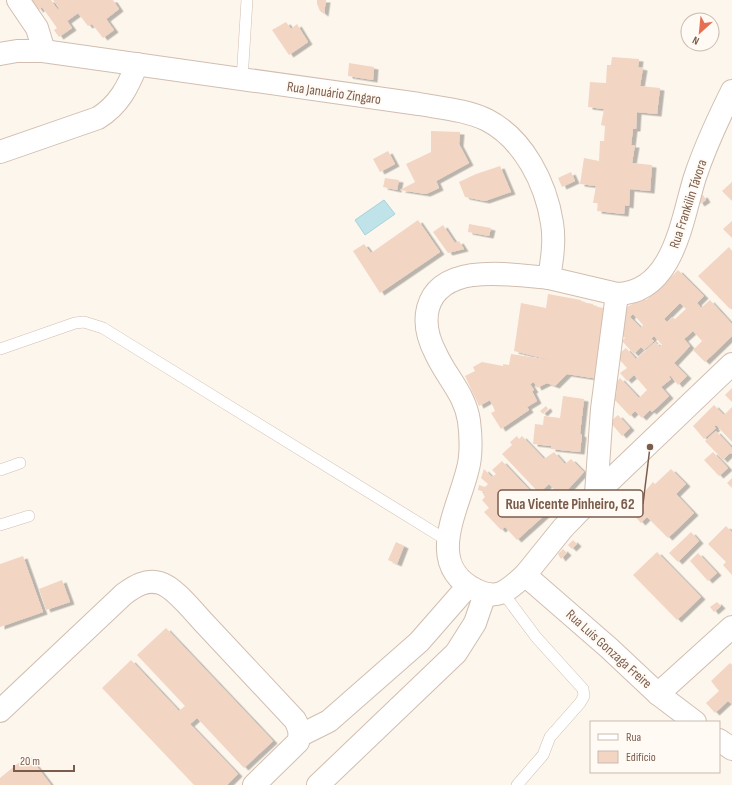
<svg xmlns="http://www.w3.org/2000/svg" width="732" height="785" font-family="'Sofia Sans Condensed',sans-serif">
  <defs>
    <filter id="shadow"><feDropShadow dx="4.5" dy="2.5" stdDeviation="0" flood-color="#0004"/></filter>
  </defs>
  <rect width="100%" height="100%" fill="#fdf6ec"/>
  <path fill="#bfe3e8" stroke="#a5d3da" d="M384,200L395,214L365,235L355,220Z"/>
  <g fill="#f3d5c3" fill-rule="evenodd" filter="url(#shadow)">
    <path d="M31,0H51L58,10L59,8L53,0H113L119,9L106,19L114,30L103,38L92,24L88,26L78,13L67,21L72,28L59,37L54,30L57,28L42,7L39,10Z"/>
    <path d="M317,0H326L324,14L320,11L317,4Z"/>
    <path d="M286,22L291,29L297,24L308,42L289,55L272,30Z"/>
    <path d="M612,57L639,59L638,67L643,68L640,86L660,88L657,114L637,112L636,129H633L631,145H635L632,163L652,165L650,191L630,189L629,206L625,205L624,214L597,211L598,203H593L596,186L580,184L584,158L599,161L600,141H604L605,126L601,125L604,109L588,107L590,82L606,83L607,65H611Z"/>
    <path d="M349,63L374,67L373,80L348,76Z"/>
    <path d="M431,131L460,132L459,144L469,163L436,181L439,188L426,194L400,190L415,182L406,164L431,152Z"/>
    <path d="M388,151L395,164L380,172L373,159Z"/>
    <path d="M500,166L511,192L485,201L465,197L459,182L476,174Z"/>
    <path d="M571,172L575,181L562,187L558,178Z"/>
    <path d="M385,178L399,180L397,190L383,187Z"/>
    <path d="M732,182V201L722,191Z"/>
    <path d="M703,195L706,200L700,204L698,201L699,197Z"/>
    <path d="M418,220L440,252L380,293L353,251L364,244L371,253Z"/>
    <path d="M732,221V238L723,229Z"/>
    <path d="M469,224L491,228L489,236L468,232Z"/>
    <path d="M443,225L455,243L459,241L464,249L448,253L433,232Z"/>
    <path d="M729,247L732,251V307L730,309L698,276Z"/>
    <path d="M678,270L704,296L697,303L701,308L710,300L732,324V336L705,362L693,350L702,341L693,331L684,339L690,346L674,363L687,376L678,385L670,375L669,377L671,379L661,387L669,396L652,412L650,410L642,418L635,411L630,416L612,397L617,392L612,387L620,378L639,398L647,390L634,375L627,381L620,373L627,368L616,356L626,348L636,359L655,342L660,347L662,345L654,336L651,339L654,341L644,350L641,347L634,354L622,341L625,338L617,330L623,309L644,298L646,300L655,293ZM680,303L686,309L675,319L672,317L667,322L664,319ZM633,314L643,325L641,328L630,317Z"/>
    <path d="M548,294L581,300V302L593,304V306L609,309L599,379L567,374L555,386L547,383L537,388L534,382L530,384L534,390L532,391L537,401L527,407L529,410L501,429L491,413L495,411L490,400L479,406L465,376L475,371L473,367L482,362L503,366V364L509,365L511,354L550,360L514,351L521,303L546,308Z"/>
    <path d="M732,388V402L725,395Z"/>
    <path d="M563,396L584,399L580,434L582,435L580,452L551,449V446L533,444L535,424L543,425L544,416L560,418Z"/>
    <path d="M714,405L724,415L732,407V442L716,425L714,427L716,428L704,439L693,426Z"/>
    <path d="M546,406L548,409L543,414L540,411Z"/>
    <path d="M618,415L630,428L622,436L610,422Z"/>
    <path d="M716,431L732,448V454L730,453L723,460L705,441Z"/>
    <path d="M517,436L519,439L522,436L544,459L554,452L565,464L571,459L584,472L561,497L549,484L539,493L502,454L512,445L510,442Z"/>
    <path d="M713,452L728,468L719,476L704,460Z"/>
    <path d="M502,461L536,497L534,499L547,513L517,540L505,527L501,530L484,512L489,508L482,500L485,497L483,494L485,492L478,490L479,485L485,487L488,484L481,478L484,469L492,477L496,474L492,470Z"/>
    <path d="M671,469L686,484L676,494L694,513L668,538L647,517L641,523L629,510L653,482L655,484Z"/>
    <path d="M732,478V488L727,483Z"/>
    <path d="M726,526L732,532V575L723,565L726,562L708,544Z"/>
    <path d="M691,532L699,541L678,562L669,553Z"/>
    <path d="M573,540L577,544L572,549L568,545Z"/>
    <path d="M396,542L404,546L397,564L388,560Z"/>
    <path d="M563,549L567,553L561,559L558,554Z"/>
    <path d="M657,552L701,597L677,620L633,575Z"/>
    <path d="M698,553L717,573L708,581L690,561Z"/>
    <path d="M23,556L43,612L0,627V564Z"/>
    <path d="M62,580L70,602L46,610L39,589Z"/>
    <path d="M717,602L721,606L714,612L710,607Z"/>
    <path d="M166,628L273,741L244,768L197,718L190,724L238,774L227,785H194L102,688L131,660L179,711L185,706L137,655Z"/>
    <path d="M730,663L732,665V704L728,701L715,713L706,703L719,691L711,681Z"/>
    <path d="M28,755L51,785H0V778Z"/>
  </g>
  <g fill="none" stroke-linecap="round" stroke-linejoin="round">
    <defs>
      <g id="service">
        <path d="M242,80L247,0"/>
        <path d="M0,349L75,323L84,322L103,328L448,541"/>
        <path d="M0,470L20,463"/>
        <path d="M0,525L29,516"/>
        <path d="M504,594L536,637L583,689L584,696L580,703L550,737L543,755L517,785"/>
      </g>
      <g id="minor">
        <path d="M18,0L37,28L44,51"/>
        <path d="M0,152L98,118C119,105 128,87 137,64"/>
        <path d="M549,278L617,294C674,293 682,218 695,177C705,147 718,119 732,91"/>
        <path d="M596,494L602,409L617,294"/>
        <path d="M525,575L563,528L596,494L732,364"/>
        <path d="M658,694L732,627"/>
        <path d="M0,711L124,594C135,586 146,579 160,583C175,587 196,615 207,626C236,657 265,688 295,720C299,728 301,733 298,742L254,785"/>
        <path d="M301,735L329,721L419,642L468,586"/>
        <path d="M318,785L456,653L475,623L485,594"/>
      </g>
      <g id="tertiary">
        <path d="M0,54L17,51H43L419,104C441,108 467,110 487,120C524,139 546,184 552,223C555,241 552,260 549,278C513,275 441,261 428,308C424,324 428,339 436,354C447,378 465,394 469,421C471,437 472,456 467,472C457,512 425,565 476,590C499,601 508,590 525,575L609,648L658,694L695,722"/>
        <path d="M719,740L732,749"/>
      </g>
    </defs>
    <use href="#service" stroke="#d1beb0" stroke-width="12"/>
    <use href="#minor" stroke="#d1beb0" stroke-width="24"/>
    <use href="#tertiary" stroke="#d1beb0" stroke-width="24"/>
    <use href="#service" stroke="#fff" stroke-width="11"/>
    <use href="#minor" stroke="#fff" stroke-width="22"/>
    <use href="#tertiary" stroke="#fff" stroke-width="22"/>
  </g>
  <g text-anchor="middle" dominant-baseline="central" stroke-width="4" stroke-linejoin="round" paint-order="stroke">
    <g font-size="14" fill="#7a5c4d" stroke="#fffaf3">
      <text transform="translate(334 93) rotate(8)">Rua Januário Zingaro</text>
      <text transform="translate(688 204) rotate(-72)">Rua Frankilin Távora</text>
      <text transform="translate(609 649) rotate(42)">Rua Luis Gonzaga Freire</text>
    </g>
  </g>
  <path fill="none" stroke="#7a5c4d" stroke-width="1.5" d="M650 447L643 504"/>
  <circle fill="#7a5c4d" stroke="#fffaf3" stroke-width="1.5" cx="650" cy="447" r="4"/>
  <rect fill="#fffaf3" stroke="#7a5c4d" stroke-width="1.5" x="498" y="490" width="145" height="27" rx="4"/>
  <g font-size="15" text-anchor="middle" font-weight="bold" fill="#7a5c4d">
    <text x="570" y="509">Rua Vicente Pinheiro, 62</text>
  </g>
  <rect x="590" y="721" width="130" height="52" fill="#fffaf3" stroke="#cabbb1"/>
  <rect x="598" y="734" width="20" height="6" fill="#ffffff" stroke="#cabbb1"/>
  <text x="626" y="741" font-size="12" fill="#7a5c4d">Rua</text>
  <rect x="598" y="751" width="20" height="12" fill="#f3d5c3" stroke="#cabbb1"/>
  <text x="626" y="761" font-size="12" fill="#7a5c4d">Edifício</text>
  <g transform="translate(700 32) rotate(207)"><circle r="19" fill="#fffaf3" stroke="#cabbb1"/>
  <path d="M0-3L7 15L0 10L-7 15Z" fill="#e76f51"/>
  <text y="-6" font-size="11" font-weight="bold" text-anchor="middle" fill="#7a5c4d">N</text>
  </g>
  <path d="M14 765v6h60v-6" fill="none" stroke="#7a5c4d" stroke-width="2"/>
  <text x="20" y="765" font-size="12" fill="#7a5c4d" stroke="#fffaf3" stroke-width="3" paint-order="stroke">20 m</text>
</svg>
